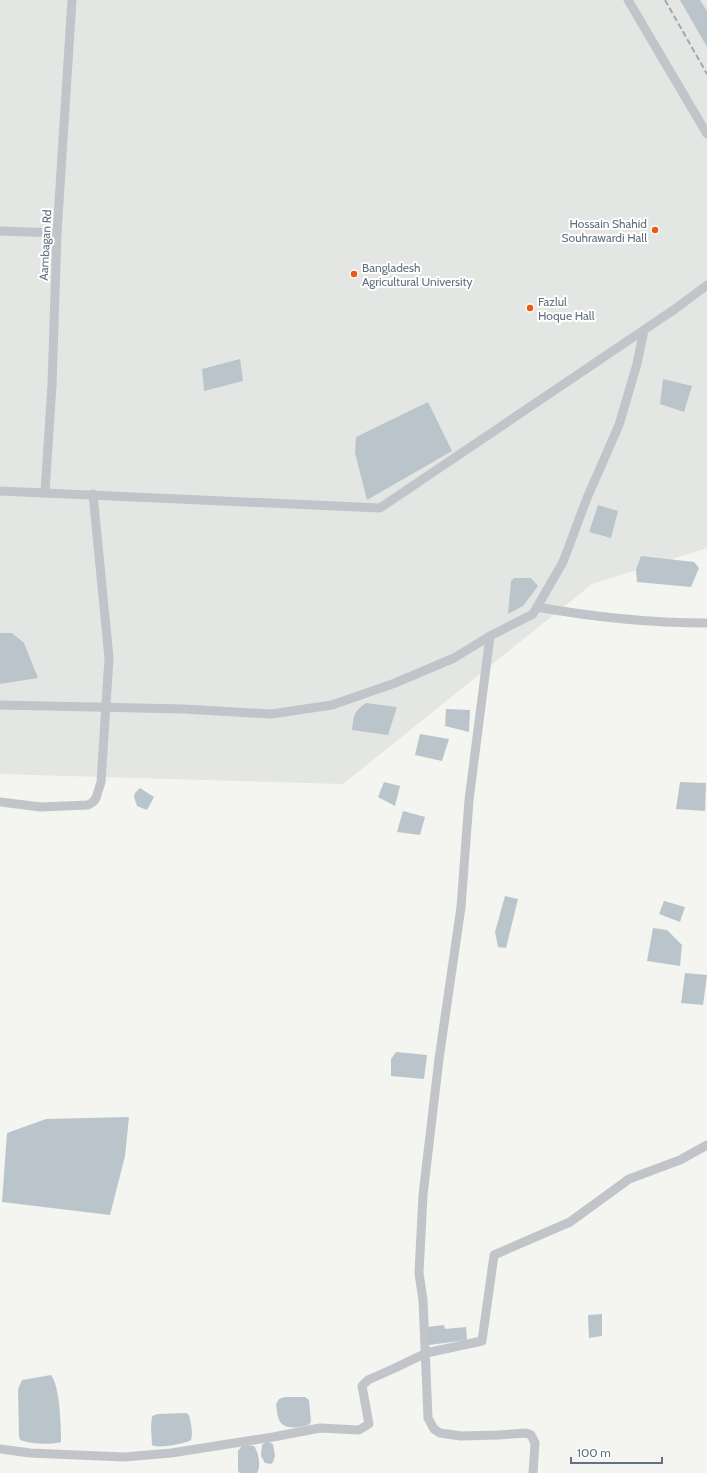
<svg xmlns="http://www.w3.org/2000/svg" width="707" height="1473" font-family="Cabin,sans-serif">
  <rect width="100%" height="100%" fill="#f4f4f0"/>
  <path fill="#e4e6e3" d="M0,0H707V548L592,584L343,784L0,774Z"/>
  <g fill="#bac5cb">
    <path d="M680,0H700L707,11V47Z"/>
    <path d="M240,359L243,381L204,391L202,369Z"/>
    <path d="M663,379L692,386L684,412L660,404Z"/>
    <path d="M428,402L452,451L367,500L355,453L356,437Z"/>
    <path d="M598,505L618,511L611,538L589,532Z"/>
    <path d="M641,556L694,562L699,568L691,587L637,582L636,570Z"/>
    <path d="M514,578H531L538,586L523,606L508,614L511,581Z"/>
    <path d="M0,633H12L24,643L38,678L0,684Z"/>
    <path d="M366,703L397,707L388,735L352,730C354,716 353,712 366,703Z"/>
    <path d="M446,709L470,710L469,732L445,726Z"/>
    <path d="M420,734L449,739L442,761L415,755Z"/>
    <path d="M384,782L400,786L395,806L378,797Z"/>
    <path d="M680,782L706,783L705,811L676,809Z"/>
    <path d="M140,788L154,797L147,810L137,806L134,797L135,793Z"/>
    <path d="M403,811L425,817L420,835L397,832Z"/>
    <path d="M505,896L518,899L506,948L498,947L495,932Z"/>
    <path d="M664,901L685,907L680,922L659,914Z"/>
    <path d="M653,928L667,930L682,945L680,966L647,961Z"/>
    <path d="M685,973L707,975L703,1005L681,1003Z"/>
    <path d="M396,1052L427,1055L424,1079L391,1076V1059Z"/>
    <path d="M129,1117L125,1156L110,1215L2,1202L7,1133L46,1119Z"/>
    <path d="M602,1314V1336L589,1338L588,1315Z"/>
    <path d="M444,1325L445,1329L466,1327L467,1340L429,1345L427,1327Z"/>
    <path d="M51,1375C60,1386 61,1427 61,1442C51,1445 30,1444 20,1440L19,1436L18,1389L22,1380Z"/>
    <path d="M285,1397H305L309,1400L311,1421L309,1425C301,1427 287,1430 281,1423C277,1418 277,1410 276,1404L279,1399Z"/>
    <path d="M186,1413L189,1415C191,1422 193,1433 191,1440C184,1444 158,1449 152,1445L151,1426L152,1416L158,1414Z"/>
    <path d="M267,1441L273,1444L275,1456L273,1462L271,1464L265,1463L261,1456L262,1445Z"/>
    <path d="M247,1445L254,1446C259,1453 261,1467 257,1473H240L238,1471V1451L242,1446Z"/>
  </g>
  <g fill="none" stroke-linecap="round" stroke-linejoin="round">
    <g stroke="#c1c4c8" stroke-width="9">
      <path d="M628,0L707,134"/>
      <path d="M0,231L57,233"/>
      <path d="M0,491L380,508L675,309L707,285"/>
      <path d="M45,492L52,385L57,233L72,0"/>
      <path d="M537,607C593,617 650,623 707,623"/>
      <path d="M0,705L184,709L271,714L332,705L395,683L454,658L490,636"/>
      <path d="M0,802L41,807L88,805L93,802L96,798L101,782L109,658L93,494"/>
      <path d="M0,1449L30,1453L124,1457L171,1453L273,1437L320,1428L359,1430L369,1424L362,1386L368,1380L395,1368L426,1353L482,1341L494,1255L570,1222L629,1179L680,1160L707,1145"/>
      <path d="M533,1473L535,1443L531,1435L526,1433L498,1435L461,1436L440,1433L434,1429L428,1418L423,1300L419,1273L423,1195L439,1059L461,907L469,800L490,636L533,614L563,562L587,498L619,425L637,364L644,330"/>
    </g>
    <path stroke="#a3a8af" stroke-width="2" stroke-dasharray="6 3" stroke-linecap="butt" d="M665,0L707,74"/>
  </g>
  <g fill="#ed5917" stroke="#fff" stroke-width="1.5">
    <circle cx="655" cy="230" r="4"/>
    <circle cx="354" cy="274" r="4"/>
    <circle cx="530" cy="308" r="4"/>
  </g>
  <g text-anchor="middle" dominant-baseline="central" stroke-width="4" stroke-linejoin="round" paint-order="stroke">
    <g font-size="12" fill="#617183" stroke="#fff" text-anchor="start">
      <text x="647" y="223" text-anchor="end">Hossain Shahid<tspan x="647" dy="14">Souhrawardi Hall</tspan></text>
      <text x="362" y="267">Bangladesh<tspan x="362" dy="14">Agricultural University</tspan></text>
      <text x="538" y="301">Fazlul<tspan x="538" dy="14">Hoque Hall</tspan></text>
    </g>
    <g font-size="12" fill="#617183" stroke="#fff">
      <text transform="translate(45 245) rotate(-87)">Aambagan Rd</text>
    </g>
  </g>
  <path d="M571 1457v6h91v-6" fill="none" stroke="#617183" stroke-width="2"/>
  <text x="577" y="1457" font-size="12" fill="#617183" stroke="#ffffff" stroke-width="3" paint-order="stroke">100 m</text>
</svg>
